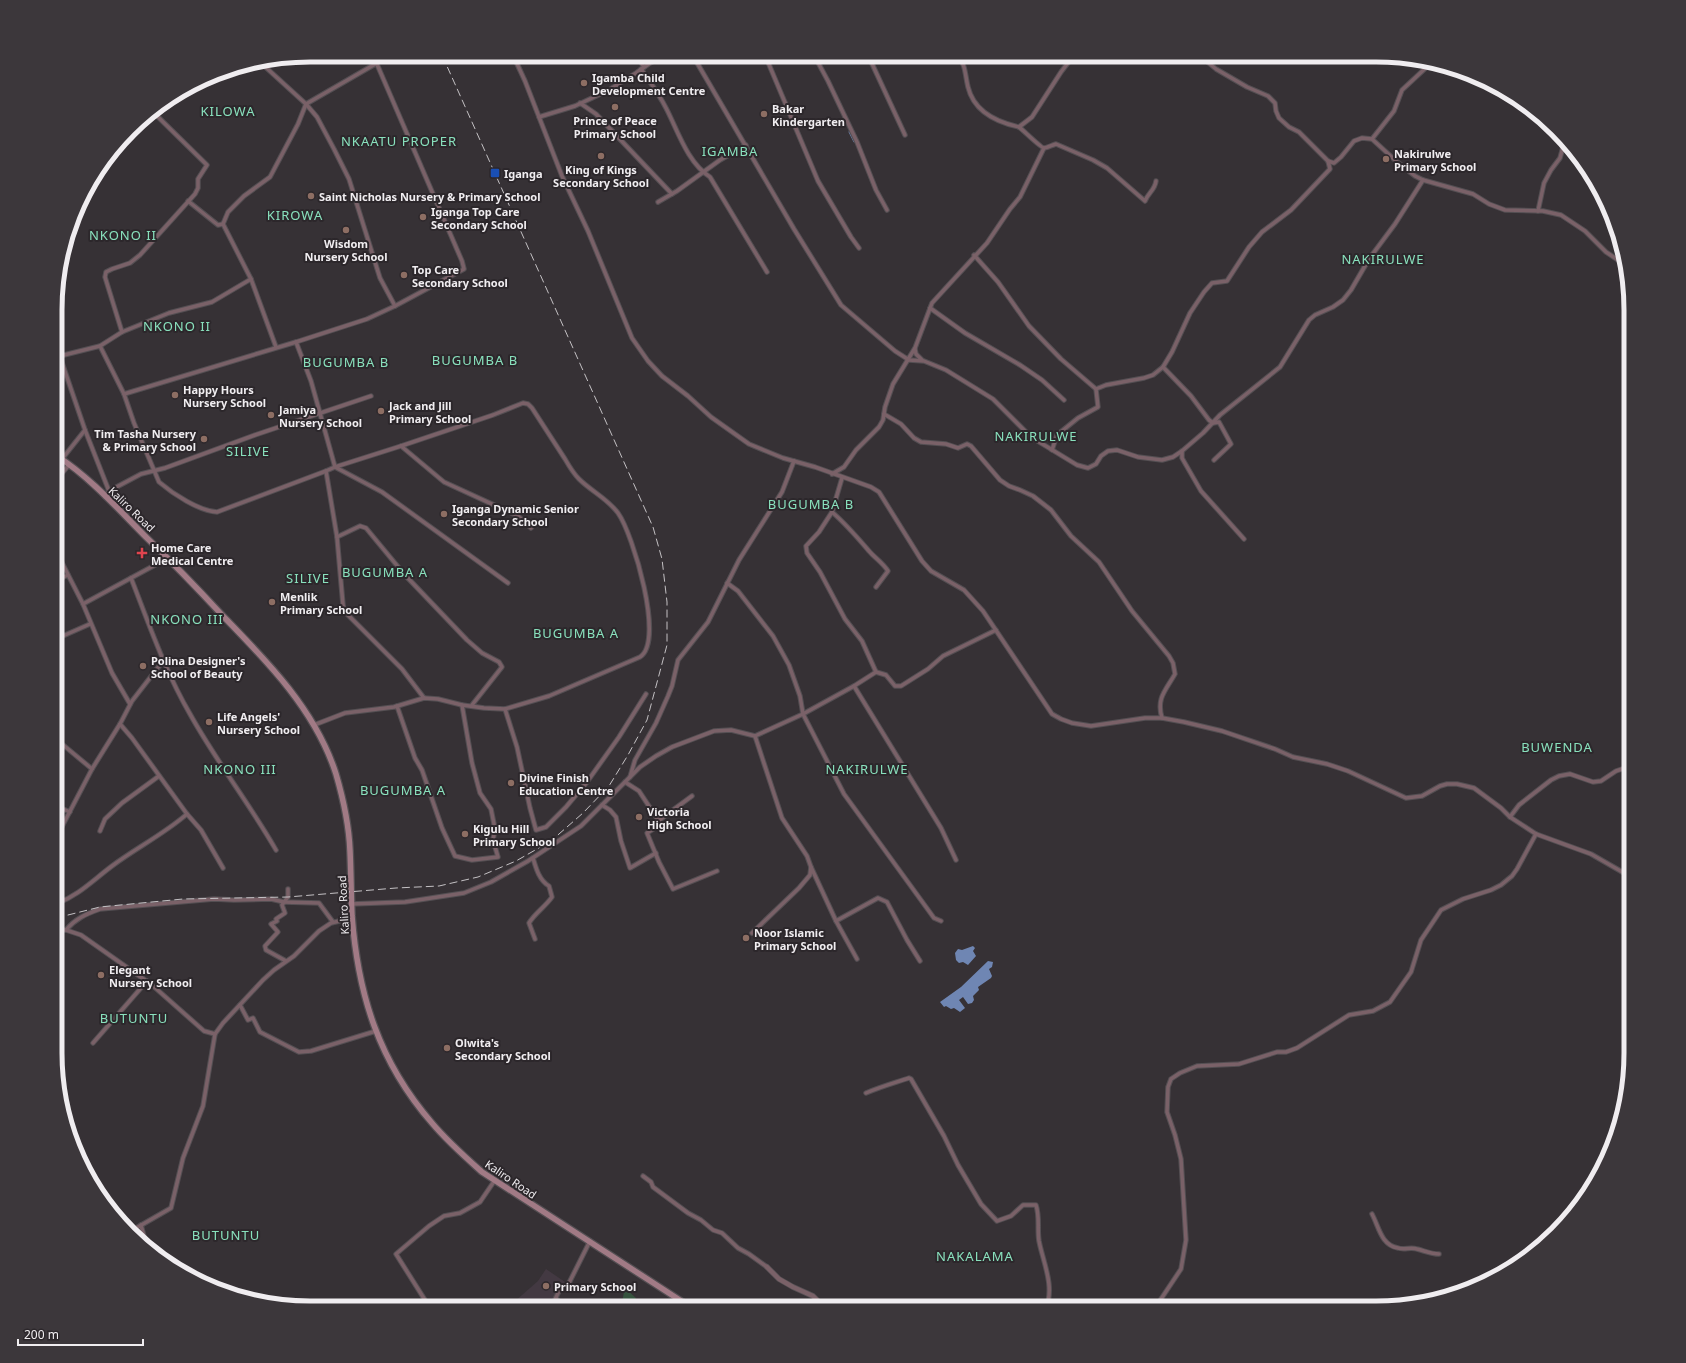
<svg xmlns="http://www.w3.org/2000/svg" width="1686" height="1363" font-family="'Noto Sans',sans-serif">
  <rect width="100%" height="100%" fill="#363135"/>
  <path fill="#433942" d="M546,1269L565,1282L558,1290L549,1308H507L538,1281Z"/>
  <g fill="#36533e">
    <path d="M628,1291L636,1298L633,1303L639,1305L640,1308H621L624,1292Z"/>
    <path d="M659,1299L669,1301L674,1308L660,1306L643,1308L652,1300Z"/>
  </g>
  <g fill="#6f86b3">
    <path d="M973,946L975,948L973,951L976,956L968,965L963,962L959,963L956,960L955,953L958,949L962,950Z"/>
    <path d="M988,961L993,962L992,967L989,969L992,976L991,978L978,987L979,990L973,996L974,1000L972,1003L968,1004L963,997L959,1000L965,1008L960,1012L954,1008L951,1009L946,1006L944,1007L940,1002L961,987Z"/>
  </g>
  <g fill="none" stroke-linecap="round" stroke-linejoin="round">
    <path stroke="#6f86b3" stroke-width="1" d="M849,132L854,142"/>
    <defs>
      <g id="minor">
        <path d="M513,55L525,81L562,176L588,231L632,338L648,361L662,376L688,396L711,417L749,444L783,458L815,467L871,487L879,492L922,561L931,571L964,590L983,611L1052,714L1061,719L1072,723L1091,726L1145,718H1162L1184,722L1222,731L1275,749L1293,757L1327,764L1348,771L1406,798L1422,796L1440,786L1447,784H1457L1474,788L1501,808L1510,817L1536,834L1591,854L1631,877"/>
        <path d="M636,55L644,67"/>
        <path d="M650,55L660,57"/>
        <path d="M692,55L696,61L713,55"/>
        <path d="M765,55L818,181L851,237L859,248"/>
        <path d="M814,55L828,81L857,142L876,190L887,210"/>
        <path d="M868,55L905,135"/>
        <path d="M958,55C966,66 965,75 968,87C974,112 996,122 1019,127L1032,117L1061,72L1074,55"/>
        <path d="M1199,55L1216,69L1247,87L1268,96L1275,103L1276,111L1279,118L1289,127L1299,132L1328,161L1334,163L1341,157L1354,141L1362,138L1372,139L1396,161L1415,176L1423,180L1473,194L1489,204L1505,210L1543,211L1561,215L1585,231L1606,252L1621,262"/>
        <path d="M696,61L794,229L841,305L895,351L909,360L924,361L946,370L993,399L1031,437L1077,465L1088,468L1096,464L1101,456L1108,451L1117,450L1138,457L1162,460L1173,457L1182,451L1203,433L1220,415L1280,367L1309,320L1315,315L1333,307L1343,300L1351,290L1369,259L1395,224L1423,180"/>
        <path d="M261,63L306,104L317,117L334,149L349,179L380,278L395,306"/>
        <path d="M641,69C650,82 659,94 666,108C678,131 687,162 710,177L767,272"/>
        <path d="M580,103L596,114L672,194"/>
        <path d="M539,117L575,106L609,90L636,73L650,63L665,55"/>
        <path d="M1019,127C1023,130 1041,148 1044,148C1047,148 1052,145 1056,144L1093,160L1107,168L1145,201C1148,193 1155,190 1156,181"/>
        <path d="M1372,139L1394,111L1402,90L1430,64"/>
        <path d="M188,201L218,225L223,224"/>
        <path d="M658,202L677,191L720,160L746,145"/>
        <path d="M1538,211L1544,183L1551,170L1560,158L1565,140"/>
        <path d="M974,255L998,282L1029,326L1061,359L1096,389"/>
        <path d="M930,308L965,333L1020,365L1042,380L1064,400"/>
        <path d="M122,332L105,277L106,272L112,269L130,263L140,255L195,194L198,188V179L207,165L153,112"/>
        <path d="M296,342L367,319L395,306L464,269L462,261L373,55"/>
        <path d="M100,346L124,394L134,423L159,482C173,494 199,511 217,512L326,471L335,467L401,446L444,482L518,516L531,528"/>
        <path d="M276,347L251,279L223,224L228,212L244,196L270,177L298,124L306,104L377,63"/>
        <path d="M57,348L85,430L109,491"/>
        <path d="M915,349L916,354L922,360"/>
        <path d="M60,356L100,346L122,332L169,313L212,302L251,279"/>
        <path d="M1163,367L1191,396L1209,420L1213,423L1219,422L1231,444L1214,460"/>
        <path d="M124,394L296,342L311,381L335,467L382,492L508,583"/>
        <path d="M884,414L901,424L914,438L921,442L946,444L958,448L967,444L971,446L1000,480L1009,486L1020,490L1033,496L1051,510L1071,536L1099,562L1132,611L1169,656L1173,663L1175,674C1166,690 1156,698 1162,718"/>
        <path d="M1052,450L1057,435L1078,418L1098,407L1096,389L1106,385L1144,378L1153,375L1163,367L1172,352L1190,313L1204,292L1212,283L1227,281L1249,247L1262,232L1291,210L1330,169L1328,161"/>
        <path d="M1182,451V458L1201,491L1244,539"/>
        <path d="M62,459L85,430"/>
        <path d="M326,471L337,537L343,605L345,612L402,669L424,698"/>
        <path d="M832,474L844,467L856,450L879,427L883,420L885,407L893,384L915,348L932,303L987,243L1010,209L1020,197L1044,148"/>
        <path d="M842,478L832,512L819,532L806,546L807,553L820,572L845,619L862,641L876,672"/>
        <path d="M57,479L69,465"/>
        <path d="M105,497L109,491L141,474L165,468L255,435L371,396"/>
        <path d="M832,512C846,524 857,537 869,551C875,558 883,563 888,571L876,587"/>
        <path d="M337,537L360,526L366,528L404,574L467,640L482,653L499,662L502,667L472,705"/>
        <path d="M57,553L83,604L112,673L130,704"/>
        <path d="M168,558L131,578C149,624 165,671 190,714C216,761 249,803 276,850"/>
        <path d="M57,580L68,575"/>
        <path d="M727,583L738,591L773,636L789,665L800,696L803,714L844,794L934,918L941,921"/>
        <path d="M83,604L131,578"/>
        <path d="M56,639L90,624"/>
        <path d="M854,686L941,828L956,860"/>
        <path d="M397,706L415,758L422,770L442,828L455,856L472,860L498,857L493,840L495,829L491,809L480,793L472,763L462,705"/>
        <path d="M505,709L517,747L530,808L536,830L546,827L566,807L587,782L619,737L646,694"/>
        <path d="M120,724L132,738L187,814L201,830L223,868"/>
        <path d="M314,725L345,713L394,707L424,698L438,699L462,705L484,708L505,709L549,696L640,657C665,641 633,534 618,513C608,499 591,491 579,479C573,473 569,466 565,459C554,442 543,425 532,408L528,404L523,403L493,415L401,446"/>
        <path d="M56,739L92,769"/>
        <path d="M630,777L635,760L656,723L668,696L672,686L678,660L708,622L739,560L782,492L794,461"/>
        <path d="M625,782L639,791L660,823L658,826L647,833L659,862L673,889L717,871"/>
        <path d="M602,805L610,810L616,817L621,841L630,868L656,853"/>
        <path d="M56,806L70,812"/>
        <path d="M1510,817L1519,805L1551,780L1559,776L1570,774L1593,782L1601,781L1616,771L1631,766"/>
        <path d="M658,821L692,796"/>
        <path d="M100,831L105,819L122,803L159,776"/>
        <path d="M56,838L92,769L120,724L132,701L163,661"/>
        <path d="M533,858C536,868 539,880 549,886L552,897C545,907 535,913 529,923L535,939"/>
        <path d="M811,867L836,921"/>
        <path d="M56,904C79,895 92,881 112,866C136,848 164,834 187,814"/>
        <path d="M351,904L405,902L464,893L491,882L528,861L581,826L640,767L656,756L672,747L714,731L731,730L755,736L803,714L854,686L876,672L886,675L895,686H901L928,669L943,656L996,630"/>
        <path d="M56,930H66L81,935L152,985L204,1031L215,1034L223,1023L263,980L274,970L294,956L319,931L331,923L352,918"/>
        <path d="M66,930C75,919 86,914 100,909L214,899L234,900L271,899L284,902L319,903L333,922"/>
        <path d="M752,933L799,888L810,875L811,867L807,856L782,818L755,736"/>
        <path d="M857,959L836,921L878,898L887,902L907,940L920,961"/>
        <path d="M286,961L266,950L265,946L278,932L271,924L277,921L276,919L285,913L282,905L288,897V889"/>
        <path d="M240,1005L248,1020L253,1018L260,1032L299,1052L311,1051L376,1031"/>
        <path d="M93,1043L147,981"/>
        <path d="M866,1093C880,1087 894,1083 909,1078L911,1079L944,1136L958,1165L981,1204L997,1221L1011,1216L1023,1205H1036C1040,1217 1037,1229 1039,1241C1043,1262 1055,1286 1046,1308"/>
        <path d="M643,1176L651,1182L653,1187L688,1213L701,1220L713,1230L722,1233L738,1248L749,1254L767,1267"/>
        <path d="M1372,1214C1379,1227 1381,1245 1398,1248C1404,1250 1411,1247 1417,1249C1425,1251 1431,1254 1439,1254"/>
        <path d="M141,1225L146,1244L145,1247"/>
        <path d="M131,1231L171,1208L183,1158L203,1106L215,1034"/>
        <path d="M556,1298L564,1308"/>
        <path d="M430,1308L396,1254L429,1226L444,1216L460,1213L480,1202L495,1180"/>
        <path d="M551,1308L559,1291L569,1283L590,1241"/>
        <path d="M1155,1308L1181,1269L1186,1240L1181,1159L1175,1135L1167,1112L1168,1087L1171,1079L1180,1073L1197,1066L1239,1064L1277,1052H1286L1297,1048L1349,1015L1373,1011L1390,1002L1411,972L1421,940L1441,910L1463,899L1491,890L1501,885L1512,876L1517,869L1536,834"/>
      </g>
      <path id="tertiary" d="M767,1267L779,1279L793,1287L813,1296L825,1308"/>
      <path id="secondary" d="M57,456C91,478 119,510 147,538C173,563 198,589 223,616C268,662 316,711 336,774C343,798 349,825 350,851C351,872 351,894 352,916C358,995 379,1062 432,1123C447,1141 464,1156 482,1172L692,1308"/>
    </defs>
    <use href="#minor" stroke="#544f53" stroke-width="5.5"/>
    <use href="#tertiary" stroke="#544f53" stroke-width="6"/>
    <use href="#secondary" stroke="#544f53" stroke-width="8"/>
    <use href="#minor" stroke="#7a6168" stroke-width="3.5"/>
    <use href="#tertiary" stroke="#7a6168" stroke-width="4.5"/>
    <use href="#secondary" stroke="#a17a85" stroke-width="5.5"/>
    <path stroke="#c4c1c4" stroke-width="1" stroke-dasharray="8 4" stroke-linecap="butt" d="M56,918L100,907L183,899L288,897L396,888L439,886L478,877L516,861L551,841L583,813L609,786L628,755L647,720L667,645V602L662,559L653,527L442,55"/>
  </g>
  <g fill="#8d6e63" stroke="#2c272b" stroke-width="1.5">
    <circle cx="584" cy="83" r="4"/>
    <circle cx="615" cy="107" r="4"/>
    <circle cx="764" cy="114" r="4"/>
    <circle cx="601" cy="156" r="4"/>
    <circle cx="1386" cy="159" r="4"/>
    <circle cx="311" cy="196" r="4"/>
    <circle cx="423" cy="217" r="4"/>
    <circle cx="346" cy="230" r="4"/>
    <circle cx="404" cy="275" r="4"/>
    <circle cx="175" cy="395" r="4"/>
    <circle cx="381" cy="411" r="4"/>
    <circle cx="271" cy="415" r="4"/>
    <circle cx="204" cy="439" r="4"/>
    <circle cx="444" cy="514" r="4"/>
    <circle cx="272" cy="602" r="4"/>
    <circle cx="143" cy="666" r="4"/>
    <circle cx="209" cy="722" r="4"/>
    <circle cx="511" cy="783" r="4"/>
    <circle cx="639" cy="817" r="4"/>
    <circle cx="465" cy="834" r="4"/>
    <circle cx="746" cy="938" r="4"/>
    <circle cx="101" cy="975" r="4"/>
    <circle cx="447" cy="1048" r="4"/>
    <circle cx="546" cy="1286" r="4"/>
  </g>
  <rect fill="#1a4fb4" stroke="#2c272b" stroke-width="1.5" x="490" y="168" width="10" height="10" rx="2"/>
  <path fill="#e0444e" stroke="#2c272b" stroke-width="1.5" d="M140 547h4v4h4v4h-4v4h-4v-4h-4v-4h4z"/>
  <g text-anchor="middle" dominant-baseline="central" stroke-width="4" stroke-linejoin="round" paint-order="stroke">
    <g font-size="11" font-weight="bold" fill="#f0edf0" stroke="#2c272b" text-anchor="start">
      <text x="592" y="77">Igamba Child<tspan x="592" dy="13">Development Centre</tspan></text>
      <text x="772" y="108">Bakar<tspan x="772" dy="13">Kindergarten</tspan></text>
      <text x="615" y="120" text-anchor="middle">Prince of Peace<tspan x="615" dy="13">Primary School</tspan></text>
      <text x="1394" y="153">Nakirulwe<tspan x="1394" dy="13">Primary School</tspan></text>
      <text x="601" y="169" text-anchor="middle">King of Kings<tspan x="601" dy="13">Secondary School</tspan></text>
      <text x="504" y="173">Iganga</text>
      <text x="319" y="196">Saint Nicholas Nursery &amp; Primary School</text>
      <text x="431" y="211">Iganga Top Care<tspan x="431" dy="13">Secondary School</tspan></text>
      <text x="346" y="243" text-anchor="middle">Wisdom<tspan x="346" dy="13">Nursery School</tspan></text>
      <text x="412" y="269">Top Care<tspan x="412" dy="13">Secondary School</tspan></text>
      <text x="183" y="389">Happy Hours<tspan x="183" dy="13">Nursery School</tspan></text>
      <text x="389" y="405">Jack and Jill<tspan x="389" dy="13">Primary School</tspan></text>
      <text x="279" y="409">Jamiya<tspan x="279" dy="13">Nursery School</tspan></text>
      <text x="196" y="433" text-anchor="end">Tim Tasha Nursery<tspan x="196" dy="13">&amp; Primary School</tspan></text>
      <text x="452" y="508">Iganga Dynamic Senior<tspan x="452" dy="13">Secondary School</tspan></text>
      <text x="151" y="547">Home Care<tspan x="151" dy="13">Medical Centre</tspan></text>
      <text x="280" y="596">Menlik<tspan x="280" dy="13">Primary School</tspan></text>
      <text x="151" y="660">Polina Designer's<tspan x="151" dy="13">School of Beauty</tspan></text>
      <text x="217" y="716">Life Angels'<tspan x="217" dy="13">Nursery School</tspan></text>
      <text x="519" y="777">Divine Finish<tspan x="519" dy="13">Education Centre</tspan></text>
      <text x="647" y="811">Victoria<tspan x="647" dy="13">High School</tspan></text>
      <text x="473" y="828">Kigulu Hill<tspan x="473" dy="13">Primary School</tspan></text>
      <text x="754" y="932">Noor Islamic<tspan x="754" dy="13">Primary School</tspan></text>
      <text x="109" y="969">Elegant<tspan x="109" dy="13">Nursery School</tspan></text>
      <text x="455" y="1042">Olwita's<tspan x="455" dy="13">Secondary School</tspan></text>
      <text x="554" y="1286">Primary School</text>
    </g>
    <g font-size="11" fill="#f0edf0" stroke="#2c272b">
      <text transform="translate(132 509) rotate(44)">Kaliro Road</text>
      <text transform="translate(343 905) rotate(-93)">Kaliro Road</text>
      <text transform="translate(511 1179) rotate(34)">Kaliro Road</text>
    </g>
    <g font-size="13" letter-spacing="1" fill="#89e1bd" stroke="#2c272b">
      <text x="228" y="111">KILOWA</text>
      <text x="399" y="141">NKAATU PROPER</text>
      <text x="730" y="151">IGAMBA</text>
      <text x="295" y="215">KIROWA</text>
      <text x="123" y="235">NKONO II</text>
      <text x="1383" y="259">NAKIRULWE</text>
      <text x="177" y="326">NKONO II</text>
      <text x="475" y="360">BUGUMBA B</text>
      <text x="346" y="362">BUGUMBA B</text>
      <text x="1036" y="436">NAKIRULWE</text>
      <text x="248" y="451">SILIVE</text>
      <text x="811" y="504">BUGUMBA B</text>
      <text x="385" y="572">BUGUMBA A</text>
      <text x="308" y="578">SILIVE</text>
      <text x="187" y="619">NKONO III</text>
      <text x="576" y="633">BUGUMBA A</text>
      <text x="1557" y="747">BUWENDA</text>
      <text x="240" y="769">NKONO III</text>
      <text x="867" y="769">NAKIRULWE</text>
      <text x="403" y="790">BUGUMBA A</text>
      <text x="134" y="1018">BUTUNTU</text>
      <text x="226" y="1235">BUTUNTU</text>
      <text x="975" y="1256">NAKALAMA</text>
    </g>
  </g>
  <path d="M0 0H1686V1363H0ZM310 62H1376A248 248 0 0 1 1624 310V1053A248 248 0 0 1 1376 1301H310A248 248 0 0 1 62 1053V310A248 248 0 0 1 310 62Z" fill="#3c373b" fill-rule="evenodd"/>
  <path fill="none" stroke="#f0edf0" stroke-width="5" d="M310 62H1376A248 248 0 0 1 1624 310V1053A248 248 0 0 1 1376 1301H310A248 248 0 0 1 62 1053V310A248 248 0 0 1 310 62Z"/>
  <path d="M18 1339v6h125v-6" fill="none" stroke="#f0edf0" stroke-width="2"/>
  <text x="24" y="1339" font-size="12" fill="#f0edf0" stroke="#2c272b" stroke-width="3" paint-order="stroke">200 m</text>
</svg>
